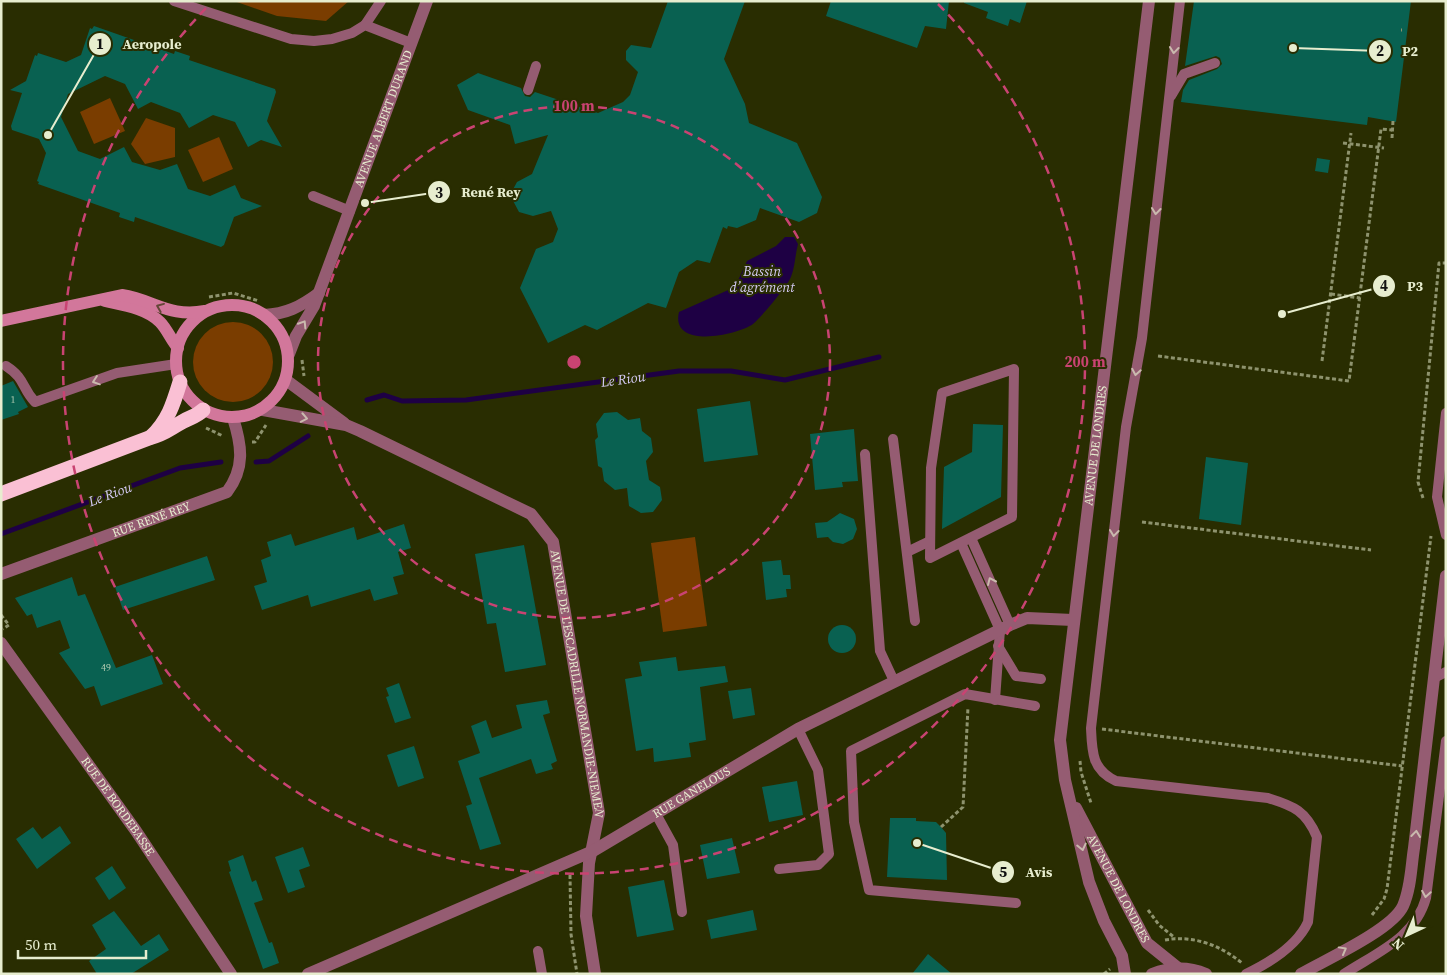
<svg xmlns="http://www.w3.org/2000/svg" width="1447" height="975" font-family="'Source Serif 4',serif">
  <rect width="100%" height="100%" fill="#292d01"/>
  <g fill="#7a3d00">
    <path d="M234,1H349L326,21L277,16Z"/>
    <path d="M110,98L125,131L94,144L80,112Z"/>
    <path d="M146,118L175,128V157L145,164L131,144Z"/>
    <path d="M219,137L233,169L203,182L188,150Z"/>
    <circle cx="233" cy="362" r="40"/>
    <path d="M695,537L707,626L663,632L651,543Z"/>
  </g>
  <path fill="#1e0044" d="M785,237H794L798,244C795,255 795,269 790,279C784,290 762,316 753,324C736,336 670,349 679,312L735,287L747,261L776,246Z"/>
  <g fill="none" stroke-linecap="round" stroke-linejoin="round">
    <g stroke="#1e0044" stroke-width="5">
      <path d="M367,400L384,395L402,401L466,400L679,371H731L785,380L879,357"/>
      <path d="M256,462L269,461L308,436"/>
      <path d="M1,534L180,468L221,462"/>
    </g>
  </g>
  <g fill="#096151">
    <path d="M668,1H745L724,59L745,104L749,123L797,143L822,197L817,213L799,222L760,208L756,220L737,228L728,226L727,229L723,227L710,263L697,260L679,272L666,308L648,303L597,330L585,325L548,343L520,288L536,249L553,242L558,229L551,211L533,216L519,212L510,195L517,182L532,174L548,135L515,144L510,125L468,110L457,85L478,73L521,88L525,96L530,97L535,92L598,113L623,102L630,95L638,72L626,60V51L631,45L651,48Z"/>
    <path d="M831,1H949L946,29L925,26L917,48L826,16Z"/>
    <path d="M964,1H1027L1020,23L1010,19L1008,26L986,18L988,12L964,3Z"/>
    <path d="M1194,1H1411L1396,122L1368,117L1367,125L1181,102L1183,90L1189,80L1217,69L1222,64L1220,58L1216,56L1185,66Z"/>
    <path d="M94,26L174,54L175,51L190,56L189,60L275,89L276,92L267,121L282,147L261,140L248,147L235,122L213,115L189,128L180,113L151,102L138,109L125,84L105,76L68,94L61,117L78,151L100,159L124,147L132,162L160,170L177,164L188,189L210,196L235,185L241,198L262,206L234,217L224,245L221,247L135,217L134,222L119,217L120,213L38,184L39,182L37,181L46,153L39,139L12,130L11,126L22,93L10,90L26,81L35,55L37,56L38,53L66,62L81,55L90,28L92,29Z"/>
    <path d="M1317,158L1330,160L1328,173L1315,171Z"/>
    <path d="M13,381L28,407L18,412L19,414L1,420V386Z"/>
    <path d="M750,401L758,455L704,462L697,409Z"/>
    <path d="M617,412L628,420L640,418L642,431L651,438L653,452L646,461L649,480L660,487L662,500L653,512L641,513L629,506L627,488L615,490L604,481L602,468L598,466L595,440L598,437L596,424L604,413Z"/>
    <path d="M973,424L1003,425L1001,497L942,529L944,467L972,452Z"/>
    <path d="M854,429L858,481L842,482L843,487L815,490L810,434Z"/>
    <path d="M1206,457L1248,463L1241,525L1199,519Z"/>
    <path d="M840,513L854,519L857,529L853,539L843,544L833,542L828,537L817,538L815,523L827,522Z"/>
    <path d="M404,524L411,548L398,552L404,574L393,577L398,594L374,601L370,589L311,607L308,595L262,610L254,586L267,582L261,560L271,556L267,542L291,534L295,546L354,527L357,540Z"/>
    <path d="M524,545L546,665L505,672L496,623L487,624L475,554Z"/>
    <path d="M207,556L215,580L123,610L115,587Z"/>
    <path d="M781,560L783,575H790L791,589H786L787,597L766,600L762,562Z"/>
    <path d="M72,577L78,596L85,594L116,668L152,655L163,684L101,706L94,686L85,689L59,653L70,648L60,620L37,628L32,614L27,616L15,598Z"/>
    <circle cx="842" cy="639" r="14"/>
    <path d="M676,657L678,671L725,666L728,682L700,687L706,740L689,743L691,757L654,762L653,748L636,751L625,679L642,676L639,662Z"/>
    <path d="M399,683L411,718L395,723L386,697L389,696L386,688Z"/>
    <path d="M751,688L755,715L733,719L728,691Z"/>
    <path d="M547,700L550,713L543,715L557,761L551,764L553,769L536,774L531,759L479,778L501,844L480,850L466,806L472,804L458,761L480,753L471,726L486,720L492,738L522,728L516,705Z"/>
    <path d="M414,746L424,778L398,787L387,755Z"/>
    <path d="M797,781L803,815L769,822L762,787Z"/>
    <path d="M890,818H916V821L936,822L941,827L946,833L947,880L887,877Z"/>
    <path d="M60,826L71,843L37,869L16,839L33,827L42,839Z"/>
    <path d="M732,838L740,873L707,879L700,845Z"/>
    <path d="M303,847L310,866L299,870L305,887L288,893L275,857Z"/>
    <path d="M243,855L252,882L256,880L263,900L254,903L269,943L272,942L279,963L263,969L229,872L231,871L228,861Z"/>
    <path d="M112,866L126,888L109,900L95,878Z"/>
    <path d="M664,880L674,930L637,937L628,887Z"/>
    <path d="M753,910L757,930L711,939L707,920Z"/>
    <path d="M114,911L141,946L159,934L169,950L131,974H97L89,961L106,949L92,925Z"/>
    <path d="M928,954L952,974H912Z"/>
  </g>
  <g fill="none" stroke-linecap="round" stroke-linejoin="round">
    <g stroke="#8e936e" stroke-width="3" stroke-dasharray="4 2.5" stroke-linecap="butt">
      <path d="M1401,30H1402"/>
      <path d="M1392,138L1393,121"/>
      <path d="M1343,143L1384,148"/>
      <path d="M1331,294L1360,298"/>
      <path d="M209,297L233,293L259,301"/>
      <path d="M1158,356L1349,381L1381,129L1392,130"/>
      <path d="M302,360L304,376"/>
      <path d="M1322,361L1351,133"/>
      <path d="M206,428L223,436"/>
      <path d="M252,442H255L266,425"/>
      <path d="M1423,498L1418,482L1439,263H1446"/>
      <path d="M1142,522L1371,550"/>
      <path d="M1,615L9,625L3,629"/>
      <path d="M1102,729L1402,766"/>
      <path d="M1080,761L1081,772L1091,803"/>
      <path d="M941,827L963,807L968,707"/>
      <path d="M570,875L571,934L577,974"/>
      <path d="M1148,910L1159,925L1175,938"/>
      <path d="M1372,915L1384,899L1387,889L1431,536"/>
      <path d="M1165,940C1193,935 1220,945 1242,963"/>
      <path d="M1104,974L1110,969"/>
    </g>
    <g stroke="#955c72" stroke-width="10">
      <path d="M174,1L291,39L314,41L332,39L352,33L365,25L411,43"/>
      <path d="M1180,1L1142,338L1126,427L1091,728C1092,752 1092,770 1116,781L1268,798C1294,806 1306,811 1317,837L1308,922C1297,946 1269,963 1246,974"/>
      <path d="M365,25L381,1"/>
      <path d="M528,90L536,66"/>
      <path d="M1171,96L1184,74L1215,63"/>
      <path d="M313,196L350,211"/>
      <path d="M6,366C26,379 21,387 35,402L117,373L176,364"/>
      <path d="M1014,369L1012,517L930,558L931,468L942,393Z"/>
      <path d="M1446,413L1437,497L1446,535"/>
      <path d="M893,439L915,621"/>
      <path d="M865,454L880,651L894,681"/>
      <path d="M971,538L1010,625"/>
      <path d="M961,543L1000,630L995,700"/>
      <path d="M907,552L930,541"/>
      <path d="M998,646L1016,676L1041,679"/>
      <path d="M1434,678L1446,672"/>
      <path d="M656,814L673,845L682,912"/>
      <path d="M779,869L818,865L829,854L818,770L798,729"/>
      <path d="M1016,903L869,890L854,822L851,751L965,694L1035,706"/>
      <path d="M538,951L542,974"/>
      <path d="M1344,974C1376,953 1415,938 1426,898L1446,741"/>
    </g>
    <g stroke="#955c72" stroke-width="12">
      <path d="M264,315C286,314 300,307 319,293"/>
      <path id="s1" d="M289,354L296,336L314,306L427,1"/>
      <path d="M286,380L344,423"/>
      <path id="s2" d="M263,410L346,425L360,431L531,514L553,542L599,813L589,863L586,916L595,974"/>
      <path id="s3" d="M1,574L227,492C245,468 242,446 233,418"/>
      <path id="s4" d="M1,643L136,831L231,974"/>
      <path id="s5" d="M1076,808L1147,943L1178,968"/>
      <path id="s6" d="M308,974L593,851L798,729L1010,625L1027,618L1073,620"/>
      <path id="s7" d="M1125,974L1122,956L1104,921L1089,882L1065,780L1060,740L1149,1"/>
      <path d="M1152,974C1170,967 1187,966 1206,974"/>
      <path d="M1301,974C1325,960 1392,930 1403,906C1411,888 1411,867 1414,848L1446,576"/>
    </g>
    <g stroke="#d2779b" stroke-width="12">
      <path d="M105,301C123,305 146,308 160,322C167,329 171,340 178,348"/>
      <circle cx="232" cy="361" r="56"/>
      <path d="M1,321L122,295C154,300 170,318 205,311"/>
    </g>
    <g stroke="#fac0d4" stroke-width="15">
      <path d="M151,437C168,421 173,405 180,382"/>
      <path d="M1,494L149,438C165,434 169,429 182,422C190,417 196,417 203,410"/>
    </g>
  </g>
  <defs><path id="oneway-chevron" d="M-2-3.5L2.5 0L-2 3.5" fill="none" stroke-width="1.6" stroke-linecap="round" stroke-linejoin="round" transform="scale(1.25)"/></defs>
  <g stroke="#cabaae">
    <use href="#oneway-chevron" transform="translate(1174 50) rotate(96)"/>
    <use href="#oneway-chevron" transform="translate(1156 211) rotate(96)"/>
    <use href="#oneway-chevron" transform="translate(303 324) rotate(-58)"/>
    <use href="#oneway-chevron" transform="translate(1136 372) rotate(100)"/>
    <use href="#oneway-chevron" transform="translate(96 381) rotate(161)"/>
    <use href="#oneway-chevron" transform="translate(304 418) rotate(11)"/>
    <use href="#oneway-chevron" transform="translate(1114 533) rotate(97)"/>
    <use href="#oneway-chevron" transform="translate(991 581) rotate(-114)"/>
    <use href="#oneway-chevron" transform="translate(1416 834) rotate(-83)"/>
    <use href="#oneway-chevron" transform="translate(1082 847) rotate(77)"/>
    <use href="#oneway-chevron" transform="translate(1426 894) rotate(99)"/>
    <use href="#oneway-chevron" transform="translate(1343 950) rotate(-29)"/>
  </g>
  <use stroke="#644737" href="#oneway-chevron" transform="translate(160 307) rotate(-158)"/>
  <g fill="none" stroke="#c94372" stroke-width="2.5" stroke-dasharray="9 6">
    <circle cx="574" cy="362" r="256"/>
    <path d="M938 4A511 511 0 1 1 210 4"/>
  </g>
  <g text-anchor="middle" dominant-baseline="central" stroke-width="4" stroke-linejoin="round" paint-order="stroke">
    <g font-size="10" fill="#b0cab0">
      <text x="13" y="399">1</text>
      <text x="106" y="667">49</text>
    </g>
    <g font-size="12" fill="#e7edcf" stroke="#292d01">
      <text stroke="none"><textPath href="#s1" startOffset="254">AVENUE ALBERT DURAND</textPath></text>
      <text stroke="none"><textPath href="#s7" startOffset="541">AVENUE DE LONDRES</textPath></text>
      <text stroke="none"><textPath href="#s3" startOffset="160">RUE RENÉ REY</textPath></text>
      <text stroke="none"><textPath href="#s2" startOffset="469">AVENUE DE L'ESCADRILLE NORMANDIE-NIEMEN</textPath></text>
      <text stroke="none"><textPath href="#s6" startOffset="425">RUE GANELOUS</textPath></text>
      <text stroke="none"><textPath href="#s4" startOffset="201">RUE DE BORDEBASSE</textPath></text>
      <text stroke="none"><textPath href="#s5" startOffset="91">AVENUE DE LONDRES</textPath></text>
    </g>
    <g font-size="14" font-style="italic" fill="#d4caf4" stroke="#292d01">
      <text x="762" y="271">Bassin<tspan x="762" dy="16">d’agrément</tspan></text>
      <text transform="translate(623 379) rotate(-8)">Le Riou</text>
      <text transform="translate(110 494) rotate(-20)">Le Riou</text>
    </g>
  </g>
  <circle cx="574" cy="362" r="8" fill="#c94372" stroke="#292d01" stroke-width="2.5"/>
  <g font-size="15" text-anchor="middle" font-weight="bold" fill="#c94372" stroke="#292d01" stroke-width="4" stroke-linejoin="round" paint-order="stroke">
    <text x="574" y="111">100 m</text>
    <text x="1085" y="367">200 m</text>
  </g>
  <path fill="none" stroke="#e7edcf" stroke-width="2" d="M48 135L100 44M1293 48L1380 51M365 203L439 192M1282 314L1384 286M917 843L1003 872"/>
  <g fill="#e7edcf" stroke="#292d01" stroke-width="2">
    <circle cx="48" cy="135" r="5"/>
    <circle cx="1293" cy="48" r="5"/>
    <circle cx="365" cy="203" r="5"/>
    <circle cx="1282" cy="314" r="5"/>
    <circle cx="917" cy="843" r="5"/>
    <circle cx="100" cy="44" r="12"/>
    <circle cx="1380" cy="51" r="12"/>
    <circle cx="439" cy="192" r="12"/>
    <circle cx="1384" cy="286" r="12"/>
    <circle cx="1003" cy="872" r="12"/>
  </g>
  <g font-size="15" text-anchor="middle" font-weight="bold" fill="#111">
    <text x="100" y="49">1</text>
    <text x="1380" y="56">2</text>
    <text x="439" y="198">3</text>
    <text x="1384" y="291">4</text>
    <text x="1003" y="877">5</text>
  </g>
  <g font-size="14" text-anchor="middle" font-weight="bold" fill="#e7edcf" stroke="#292d01" stroke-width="4" stroke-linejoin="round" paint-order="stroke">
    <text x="152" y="49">Aeropole</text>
    <text x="1410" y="56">P2</text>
    <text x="491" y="197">René Rey</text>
    <text x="1415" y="291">P3</text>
    <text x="1039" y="877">Avis</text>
  </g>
  <rect width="1447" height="975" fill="none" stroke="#e7edcf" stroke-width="5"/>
  <g transform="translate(1407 935) rotate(224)" stroke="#292d01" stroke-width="4" paint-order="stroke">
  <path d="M0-4L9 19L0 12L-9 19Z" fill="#e7edcf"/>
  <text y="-8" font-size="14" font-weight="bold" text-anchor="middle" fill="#e7edcf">N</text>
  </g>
  <path d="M18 950v8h128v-8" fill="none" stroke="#e7edcf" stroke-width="2.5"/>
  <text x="25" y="950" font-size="15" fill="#e7edcf" stroke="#292d01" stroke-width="4" paint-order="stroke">50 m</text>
</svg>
